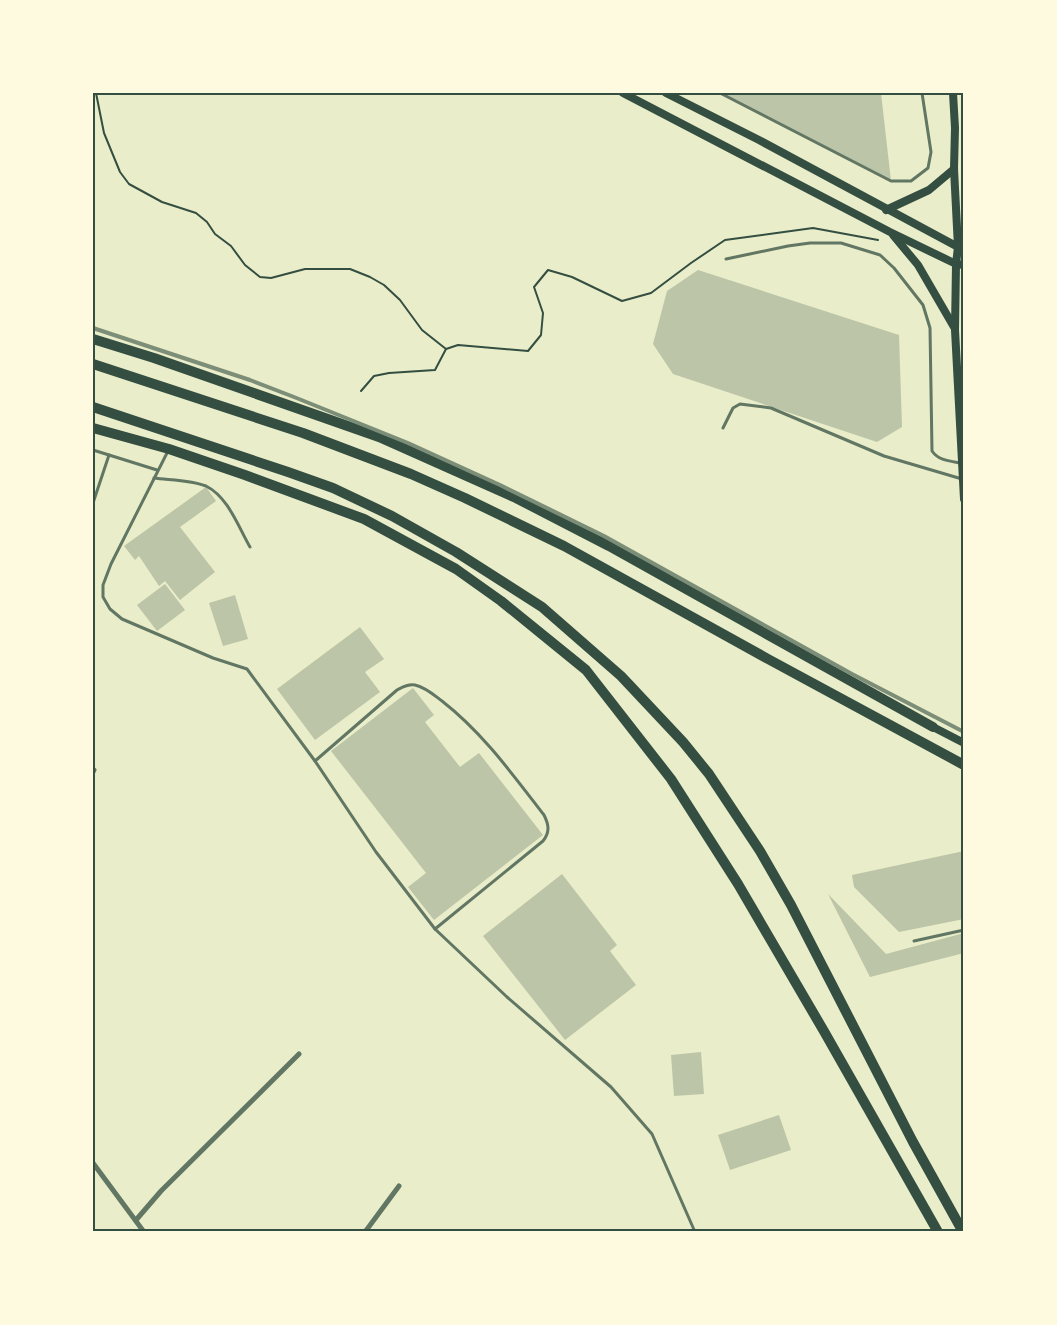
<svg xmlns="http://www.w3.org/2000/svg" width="1057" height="1325" font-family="Arial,sans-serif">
  <rect width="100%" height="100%" fill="#e9edc9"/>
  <g fill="#bcc5a7">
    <path d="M719,93H881L891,181Z"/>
    <path d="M698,270L899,335L902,427L877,442L673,374L653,344L667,291Z"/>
    <path d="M206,487L216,501L180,527L215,572L180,600L165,581L159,586L139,556L135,560L124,546Z"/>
    <path d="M165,584L185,610L157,631L137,605Z"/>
    <path d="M235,595L248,639L223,646L209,603Z"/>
    <path d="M360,627L384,659L365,672L380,692L315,740L277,689Z"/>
    <path d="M413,688L434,715L425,722L460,767L479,753L543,835L434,920L408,887L426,873L331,751Z"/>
    <path d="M964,851V919L899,932L854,887L852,875Z"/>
    <path d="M562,874L617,945L610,951L636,985L565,1040L483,936Z"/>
    <path d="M828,894L886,954L964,933V953L870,977Z"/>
    <path d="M701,1052L704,1094L674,1096L671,1055Z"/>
    <path d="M779,1115L791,1150L730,1170L718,1135Z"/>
  </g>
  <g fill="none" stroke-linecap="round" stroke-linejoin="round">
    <g stroke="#344e41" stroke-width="2">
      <path d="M96,93L104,133L120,172L129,184L162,202L196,213L207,222L215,234L231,246L245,265L260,277L271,278L305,269H350L370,277L384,285L400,300L422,330L446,349"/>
      <path d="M361,391L374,376L389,373L435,370L446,349L458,345L528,351L541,335L543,313L534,287L548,270L572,277L622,301L651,293L691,263L725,240L813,228L878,240"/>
    </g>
    <g stroke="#617663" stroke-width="3">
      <path d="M720,93L891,181H911L928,168L931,152L922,93"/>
      <path d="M726,259L788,246L810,243H841L880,255L894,268L923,305L930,328L932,451C939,461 950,461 961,463"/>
      <path d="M723,428L733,408L740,404L771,408L884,456L962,479"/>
      <path d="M93,450L157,470"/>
      <path d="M168,451L111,564L103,585V597L110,609L122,619L213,658L247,669L315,761L376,852L435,929"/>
      <path d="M154,478C169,480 192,480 206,486C228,497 238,526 250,547"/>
      <path d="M93,503L109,455"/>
      <path d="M315,761L397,690C403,687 408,684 415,685C425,687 434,695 442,701C483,733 513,775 544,815C549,825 550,832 543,841L435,929L507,997L611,1087L652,1134L695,1232"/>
      <path d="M914,941L964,930"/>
    </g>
    <g stroke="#617663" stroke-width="5">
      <path d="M93,772L94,770"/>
      <path d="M93,1163L144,1232"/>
      <path d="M136,1220L161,1191L299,1054"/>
      <path d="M365,1232L399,1186"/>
    </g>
    <g stroke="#344e41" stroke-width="8">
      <path d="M623,93L890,232L956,264L964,265"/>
      <path d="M666,93L759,140L958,247L964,252"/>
      <path d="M953,93L955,128L954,169L958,247L956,264L955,330L964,499"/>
      <path d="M886,210L929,190L954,169"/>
      <path d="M893,235L918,265L954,327"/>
    </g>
    <path stroke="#344e41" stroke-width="8" d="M933,727L964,743"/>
    <g stroke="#344e41" stroke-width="10">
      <path d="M93,339L154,358L379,437L516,498L609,546L933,727"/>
      <path d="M93,364L303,433L411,474L465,498L564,546L768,659L964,765"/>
      <path d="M93,407L288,472L333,488L392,516L456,552L542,607L621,676L683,742L709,774L760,851L791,905L913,1142L963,1232"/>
      <path d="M93,428L169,449L245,475L364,519L456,569L501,601L586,670L671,779L738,884L825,1033L938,1232"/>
    </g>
    <path stroke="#7c8e77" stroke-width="4" d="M93,328L250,380L294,397L408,443L500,485L604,536L852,674L964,732"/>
  </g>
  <rect width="1057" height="1325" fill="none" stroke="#fefae0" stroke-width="189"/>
  <rect x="94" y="94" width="868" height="1136" fill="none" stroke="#344e41" stroke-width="2"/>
</svg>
